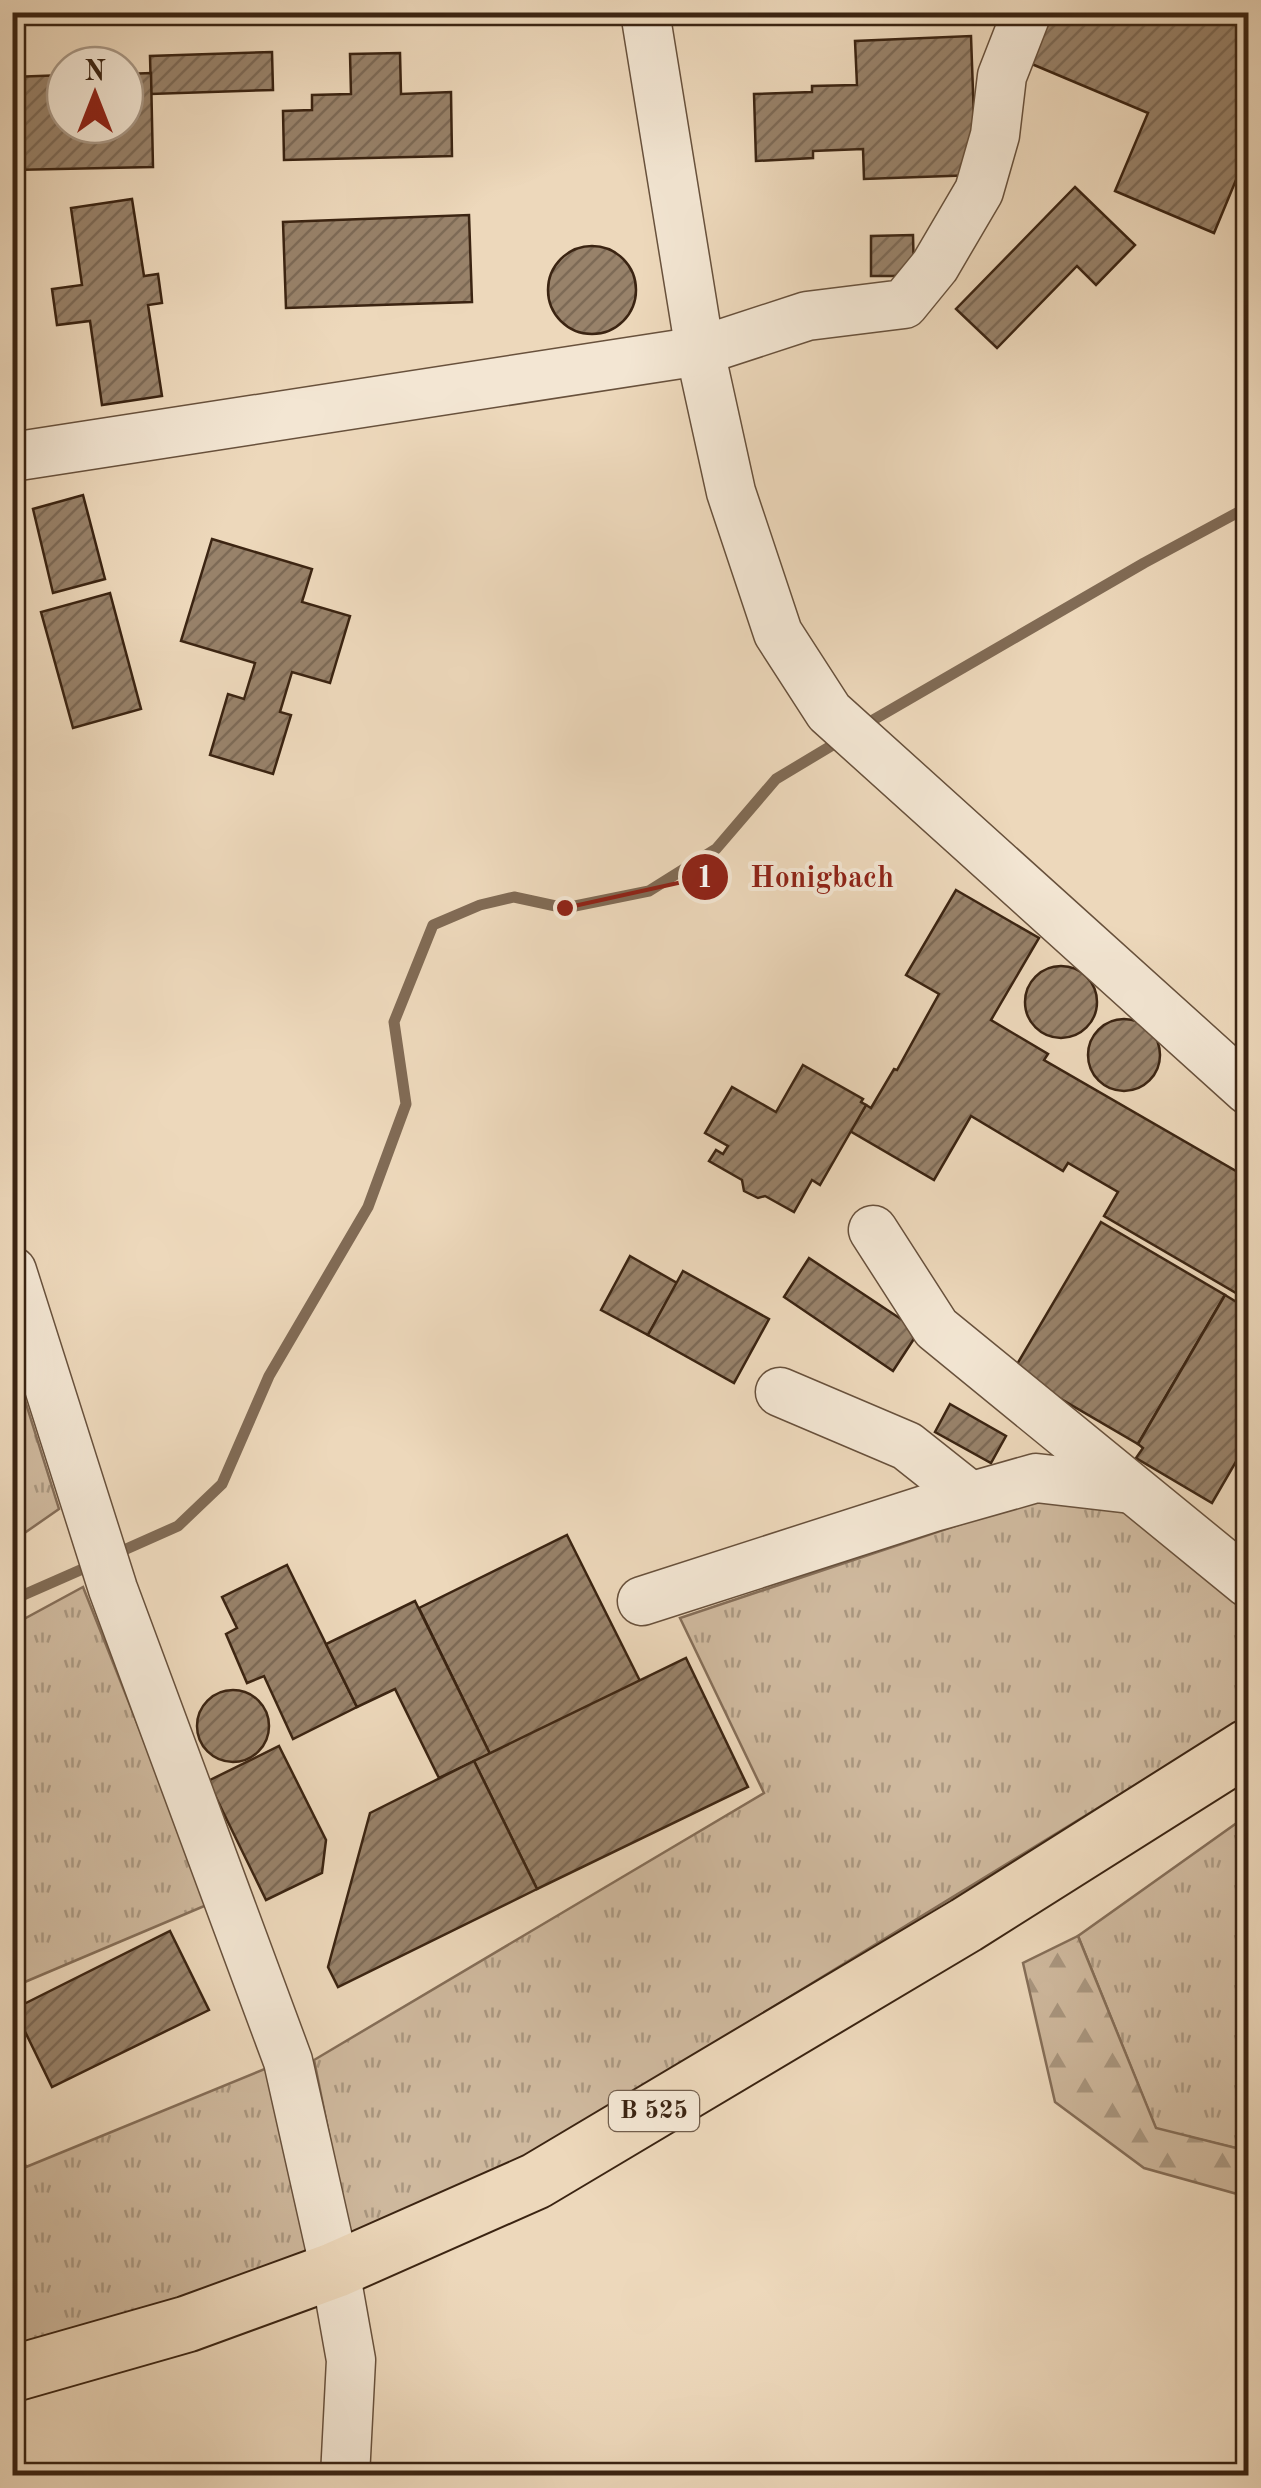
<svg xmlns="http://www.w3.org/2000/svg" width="1261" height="2488" font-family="'Old Standard TT',serif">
  <defs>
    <pattern id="grass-tufts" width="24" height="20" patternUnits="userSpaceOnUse" patternTransform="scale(2.5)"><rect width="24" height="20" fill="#cfb99e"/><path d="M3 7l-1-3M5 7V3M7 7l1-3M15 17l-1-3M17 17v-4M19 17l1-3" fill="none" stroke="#a9967f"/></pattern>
    <pattern id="forest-firs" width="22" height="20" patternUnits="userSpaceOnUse" patternTransform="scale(2.5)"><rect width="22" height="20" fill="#cfb99e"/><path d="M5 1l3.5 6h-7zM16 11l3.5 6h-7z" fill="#a9967f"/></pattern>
    <pattern id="building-hatch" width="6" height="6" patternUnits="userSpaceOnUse" patternTransform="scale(2.5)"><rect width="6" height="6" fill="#98826a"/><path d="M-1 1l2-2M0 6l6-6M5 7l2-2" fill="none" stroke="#7d6a56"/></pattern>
  </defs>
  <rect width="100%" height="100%" fill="#edd8bb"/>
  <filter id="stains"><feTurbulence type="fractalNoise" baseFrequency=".002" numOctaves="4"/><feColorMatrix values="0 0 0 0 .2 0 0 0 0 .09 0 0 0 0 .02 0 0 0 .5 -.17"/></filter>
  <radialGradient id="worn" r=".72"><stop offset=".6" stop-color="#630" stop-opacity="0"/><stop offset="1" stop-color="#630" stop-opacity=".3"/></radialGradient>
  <g fill="url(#grass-tufts)" stroke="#856e58" stroke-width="2.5">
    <path d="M12,1359L59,1509L13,1541H12Z"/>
    <path d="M1030,1501L1123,1505L1248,1610V1716L527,2158L350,2238L314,2060L764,1793L680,1618Z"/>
    <path d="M83,1587L209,1904L13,1987V1625Z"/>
    <path d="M1248,1815V2151L1156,2129L1078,1936Z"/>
    <path d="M272,2066L314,2259L13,2350L12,2131L26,2167Z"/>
  </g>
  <path fill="url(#forest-firs)" stroke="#856e58" stroke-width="2.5" d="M1078,1936L1156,2128L1248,2151V2197L1144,2168L1055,2102L1023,1963Z"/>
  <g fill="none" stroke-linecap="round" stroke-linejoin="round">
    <g stroke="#816b55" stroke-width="11">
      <path d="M861,727L1144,563L1248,507"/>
      <path d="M115,1554L178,1526L222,1484L269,1376L368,1207L406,1104L394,1022L433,925L480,905L514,897L565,908L649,891L716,849L776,779L841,740"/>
      <path d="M12,1600L94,1564"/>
    </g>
  </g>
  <g fill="url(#building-hatch)" stroke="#3b2412" stroke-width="2.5">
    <path d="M794,12H873V19L794,21Z"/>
    <path d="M1048,12H1176L1191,19L1194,12H1248V151L1214,233L1115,191L1148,113L1027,62Z"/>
    <path d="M971,36L976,175L864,179L863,149L813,151V158L756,161L754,94L812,92V86L857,85L855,41Z"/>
    <path d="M272,52L273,90L151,94L150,56Z"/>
    <path d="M400,53L401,94L451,92L452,156L284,160L283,111L312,110V95L351,94L350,54Z"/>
    <path d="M151,73L153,167L12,170V77L65,75V125H125V74Z"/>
    <path d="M1075,187L1135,245L1096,285L1077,266L997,348L956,309Z"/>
    <path d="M132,199L144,276L158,274L162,303L148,305L162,396L102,405L90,321L57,325L52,289L82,285L71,208Z"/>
    <path d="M469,215L472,302L286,308L283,222Z"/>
    <path d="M913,235L914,276H871V236Z"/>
    <circle cx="592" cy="290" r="44"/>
    <path d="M83,495L105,579L53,593L33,509Z"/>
    <path d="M212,539L312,569L302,602L350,616L330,683L292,672L280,712L291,715L273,774L210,755L228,694L244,699L255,663L181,641Z"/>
    <path d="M110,593L141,709L73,728L41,612Z"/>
    <path d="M956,890L1039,938L991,1020L1048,1054L1044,1060L1248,1178V1300L1104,1216L1118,1192L1068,1163L1063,1171L971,1116L934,1180L850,1131L866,1105L871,1108L894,1069L897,1070L939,994L906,975Z"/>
    <circle cx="1061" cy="1002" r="36"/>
    <circle cx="1124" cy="1055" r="36"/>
    <path d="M803,1065L863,1099L861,1102L866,1105L820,1185L812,1180L794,1212L765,1196L758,1198L744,1191L742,1180L709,1161L716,1150L723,1154L728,1146L705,1133L732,1087L776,1112Z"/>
    <path d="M1101,1222L1225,1295L1138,1444L1013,1371Z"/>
    <path d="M630,1256L677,1283L648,1335L601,1310Z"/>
    <path d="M809,1258L919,1331L893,1371L784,1297Z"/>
    <path d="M683,1271L769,1319L734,1383L648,1335Z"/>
    <path d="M1225,1295L1248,1309V1441L1212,1503L1136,1458L1143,1448L1138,1444Z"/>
    <path d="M950,1404L1006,1436L991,1463L935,1432Z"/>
    <path d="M567,1535L640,1681L490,1754L419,1608Z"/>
    <path d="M287,1565L357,1707L293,1739L264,1676L247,1683L226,1634L237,1628L222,1597Z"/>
    <path d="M415,1601L490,1754L439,1778L395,1689L357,1707L326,1644Z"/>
    <path d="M686,1658L748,1787L537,1889L474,1761Z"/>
    <circle cx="233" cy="1726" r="36"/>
    <path d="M279,1746L326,1840L322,1873L266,1900L208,1781Z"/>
    <path d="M474,1761L537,1889L338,1987L328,1967L370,1813Z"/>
    <path d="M170,1931L209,2010L52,2087L14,2009Z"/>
  </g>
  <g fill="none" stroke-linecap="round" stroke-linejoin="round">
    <defs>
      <g id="minor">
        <path d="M645,12L700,351L731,492L778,633L829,712L1248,1090"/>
        <path d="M12,457L700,351L807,316L904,304L935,266L979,191L995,135L1002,76L1027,12"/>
        <path d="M873,1230L936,1328L1248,1583"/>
        <path d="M12,1271L113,1589L288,2061L335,2270L351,2360L345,2476"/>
        <path d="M780,1392L907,1446L970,1496"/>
        <path d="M642,1601L934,1507L1036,1478L1131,1489"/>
      </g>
      <path id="major" d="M12,2374L187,2324L335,2270L536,2181L966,1925L1248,1747"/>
    </defs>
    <use href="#minor" stroke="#68513c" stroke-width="51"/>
    <use href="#major" stroke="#3b2412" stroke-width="59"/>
    <use href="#minor" stroke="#f3e6d3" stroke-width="48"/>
    <use href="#major" stroke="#edd8bb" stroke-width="55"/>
  </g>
  <g text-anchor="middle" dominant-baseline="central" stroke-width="8" stroke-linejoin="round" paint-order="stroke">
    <rect fill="#f3e6d3" stroke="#725e4c" stroke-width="2.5" x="609" y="2091" width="90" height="40" rx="8"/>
    <g font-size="25" font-weight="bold" fill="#3b2412">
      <text x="654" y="2111">B 525</text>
    </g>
  </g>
  <path fill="none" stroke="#8f2418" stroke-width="4" d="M565 908L705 877"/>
  <g fill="#8f2418" stroke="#f3e6d3" stroke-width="4">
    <circle cx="565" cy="908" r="10"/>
    <circle cx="705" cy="877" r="25"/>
  </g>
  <g font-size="30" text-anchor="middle" font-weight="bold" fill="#fff">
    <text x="705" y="887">1</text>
  </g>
  <g font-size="30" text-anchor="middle" font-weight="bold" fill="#8f2418" stroke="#f3e6d3" stroke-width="8" stroke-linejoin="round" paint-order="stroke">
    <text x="822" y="887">Honigbach</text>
  </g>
  <rect width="1261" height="2488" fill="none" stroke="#edd8bb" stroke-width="50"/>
  <rect x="15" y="15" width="1231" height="2458" fill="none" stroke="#3b2412" stroke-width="5"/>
  <rect x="25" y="25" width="1211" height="2438" fill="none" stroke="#3b2412" stroke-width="2.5"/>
  <g transform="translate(95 95)"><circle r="48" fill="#f3e6d3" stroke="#a99886" stroke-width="2.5"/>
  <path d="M0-8L18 38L0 25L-18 38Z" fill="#8f2418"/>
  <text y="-15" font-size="28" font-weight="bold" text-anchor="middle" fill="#3b2412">N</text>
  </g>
  <rect width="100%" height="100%" filter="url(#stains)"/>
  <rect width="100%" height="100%" fill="url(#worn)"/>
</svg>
